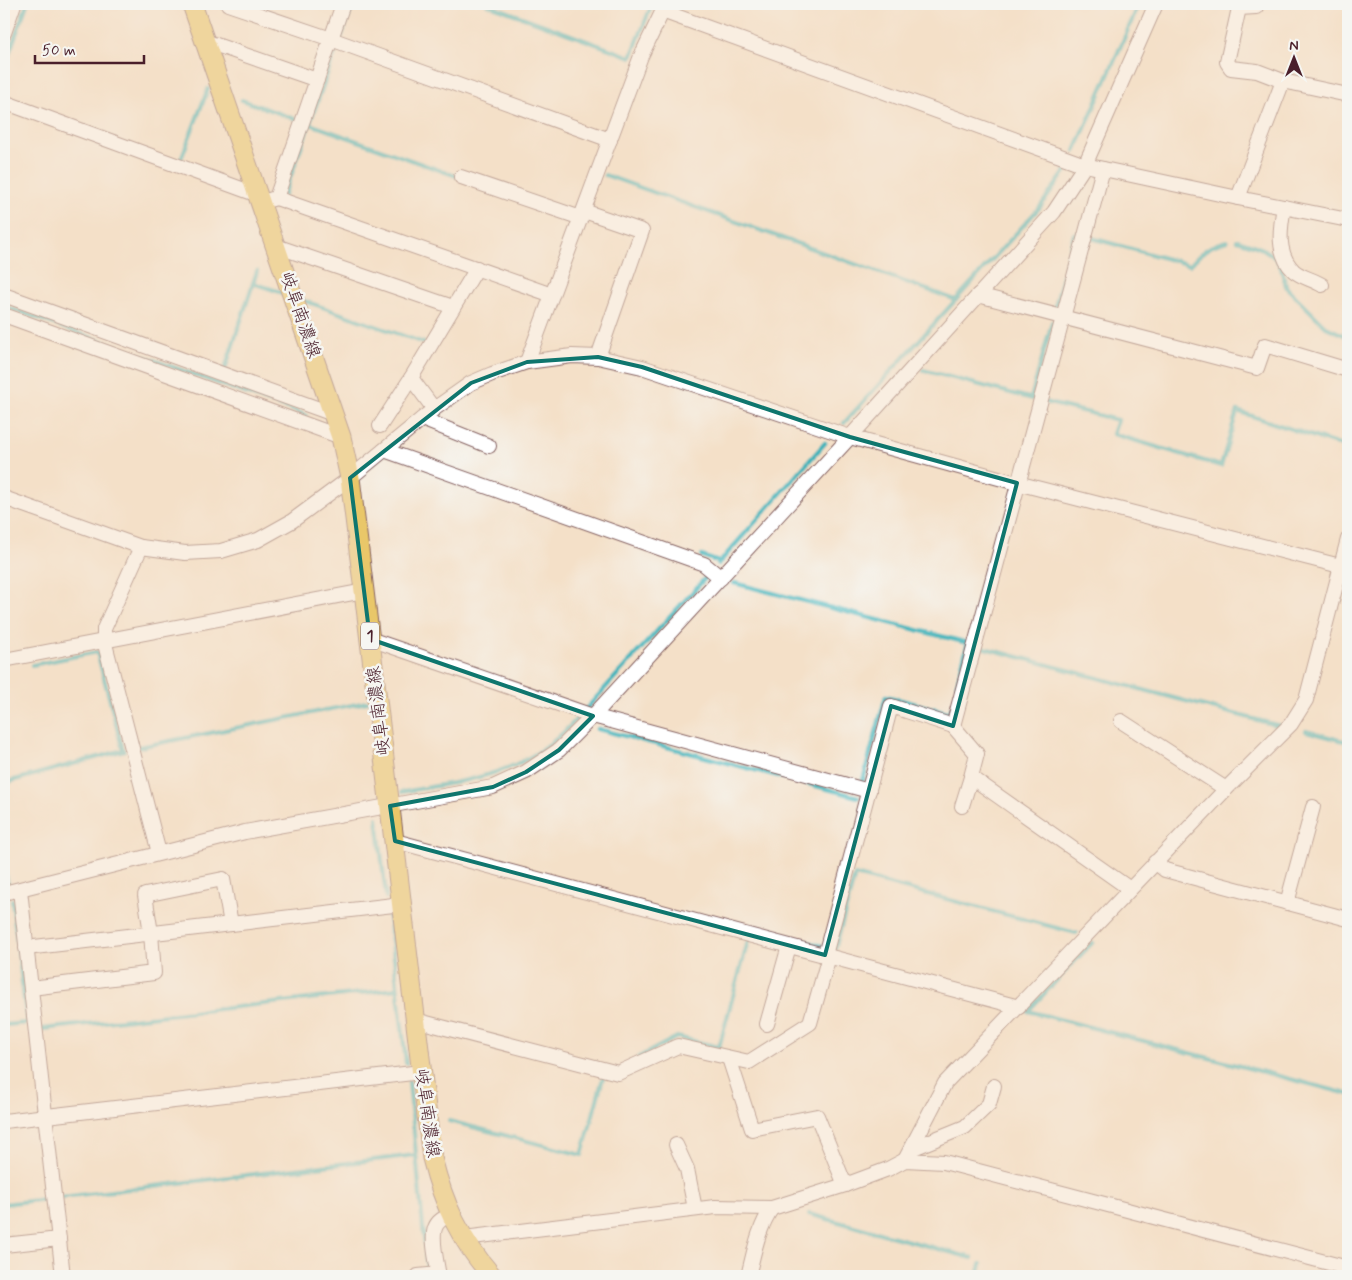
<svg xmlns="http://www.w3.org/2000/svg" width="1352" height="1280" font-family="Mynerve,'Klee One',sans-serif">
  <rect width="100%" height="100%" fill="#f6f6f2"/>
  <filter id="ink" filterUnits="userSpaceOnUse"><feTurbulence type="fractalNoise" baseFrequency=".02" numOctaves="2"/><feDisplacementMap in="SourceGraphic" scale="10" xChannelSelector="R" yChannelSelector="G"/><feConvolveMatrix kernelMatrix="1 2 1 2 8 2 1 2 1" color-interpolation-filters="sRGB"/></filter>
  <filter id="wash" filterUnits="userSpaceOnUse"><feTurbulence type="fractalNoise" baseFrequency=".0096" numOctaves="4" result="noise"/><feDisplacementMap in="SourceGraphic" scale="20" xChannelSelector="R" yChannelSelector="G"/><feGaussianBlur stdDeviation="1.12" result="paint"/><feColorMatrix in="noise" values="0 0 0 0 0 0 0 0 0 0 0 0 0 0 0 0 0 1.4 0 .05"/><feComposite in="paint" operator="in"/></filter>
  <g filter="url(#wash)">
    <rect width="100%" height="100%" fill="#f4e0c8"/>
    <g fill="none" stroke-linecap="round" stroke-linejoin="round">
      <g stroke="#43b3ba" stroke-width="4.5">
        <path d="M487,4L631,57L652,4"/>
        <path d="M341,37L353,4"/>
        <path d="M4,67L27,4"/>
        <path d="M242,100L298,120"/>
        <path d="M310,124L456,176"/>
        <path d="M1075,151L1139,4"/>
        <path d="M181,159L208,89"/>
        <path d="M605,175L956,300"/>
        <path d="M284,195L335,52"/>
        <path d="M1088,237L1190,265C1202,252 1209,245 1227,241"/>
        <path d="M1237,240C1253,245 1275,250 1281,268C1283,275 1284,281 1287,288L1326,327L1348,337"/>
        <path d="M253,283L283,293"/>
        <path d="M305,301L424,343"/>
        <path d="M4,306L306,415"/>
        <path d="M1055,307L1074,234H1077"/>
        <path d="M225,369L257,271"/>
        <path d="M923,370L1033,399"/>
        <path d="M1031,398L1052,322"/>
        <path d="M1045,402L1118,420L1113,434L1221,466L1237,411L1348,448"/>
        <path d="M844,423L1040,207L1067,169"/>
        <path d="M702,556L719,562"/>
        <path d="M718,564L825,443"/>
        <path d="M734,583L968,643L957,684"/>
        <path d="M981,647L1280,726"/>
        <path d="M32,665L97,652L123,750"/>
        <path d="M586,709L709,574"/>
        <path d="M598,729L858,797"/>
        <path d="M1306,731L1348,742"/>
        <path d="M139,747L367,702"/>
        <path d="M4,783L124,750"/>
        <path d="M862,784L886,696L950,713L951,708"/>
        <path d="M402,792C474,779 530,775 580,715"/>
        <path d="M377,818L386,897"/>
        <path d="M4,868L8,884"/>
        <path d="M389,915L406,1063"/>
        <path d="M752,928L821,946"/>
        <path d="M1092,943L1028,1011L1348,1094"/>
        <path d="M833,949H835L855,875L1076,933"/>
        <path d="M4,1025L27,1023L12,900"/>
        <path d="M43,1029L397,989"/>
        <path d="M639,1057L677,1037L719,1047L748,941"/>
        <path d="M409,1082L427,1268"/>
        <path d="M449,1121L582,1155L603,1078"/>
        <path d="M62,1197L416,1155"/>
        <path d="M4,1204L46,1199"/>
        <path d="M809,1214L972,1258"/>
        <path d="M978,1276L981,1264"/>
      </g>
    </g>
  </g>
  <g filter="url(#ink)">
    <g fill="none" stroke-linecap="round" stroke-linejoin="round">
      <defs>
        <g id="minor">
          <path d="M228,4L331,39L610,140"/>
          <path d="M1256,7L1239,8L1227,62L1231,68L1257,71L1283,81"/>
          <path d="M662,11L1085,165L1238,198L1348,220"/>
          <path d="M4,33L14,4"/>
          <path d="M205,41L317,80"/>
          <path d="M4,102L258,195"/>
          <path d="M461,177L581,218"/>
          <path d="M276,198L552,295"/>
          <path d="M1238,198L1283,81L1348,95"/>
          <path d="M269,200L276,198L343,4"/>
          <path d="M1284,207C1280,228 1276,254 1294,271C1301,277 1314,280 1322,285"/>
          <path d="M584,211L642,231L598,357"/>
          <path d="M276,246L453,307"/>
          <path d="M4,295L333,414"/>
          <path d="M978,295L1257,368L1265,345L1348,370"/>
          <path d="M4,315L341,437"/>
          <path d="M527,362L641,56L666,4"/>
          <path d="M434,409L411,378L477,268"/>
          <path d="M422,419L489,446"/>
          <path d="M380,426L411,378"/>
          <path d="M384,450L704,564L721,578"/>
          <path d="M4,498L141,547L185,553L221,551L258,540L292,521L350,478L434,409L471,383L492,374L527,362L572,356L598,357L642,367L850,437L1017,483L1348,568"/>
          <path d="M141,547L104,629V640L159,853"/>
          <path d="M370,639L593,716L869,791"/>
          <path d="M4,660L364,591"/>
          <path d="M1121,721L1226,789"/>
          <path d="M953,726L977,754L971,777L1130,889"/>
          <path d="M962,806L971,777"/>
          <path d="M395,841L1019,1007"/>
          <path d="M1155,862L1165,870L1348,919"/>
          <path d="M20,890L63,1276"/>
          <path d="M4,893L245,832L493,787L526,772L559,750L593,716L850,437L1054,212L1085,165L1156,4"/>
          <path d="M1287,903L1313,807"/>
          <path d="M26,948L402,904"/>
          <path d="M825,955L891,706L953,726L1103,169"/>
          <path d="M31,988L154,973L151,933L145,895L223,879L231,924"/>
          <path d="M415,1020L618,1073L678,1046L749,1062L810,1023L829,956"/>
          <path d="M767,1024L789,946"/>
          <path d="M729,1058L752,1129L817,1116L845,1185"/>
          <path d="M4,1121L421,1072"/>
          <path d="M676,1145L687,1169L695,1209"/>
          <path d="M911,1149L965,1127L989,1104L994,1086"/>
          <path d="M905,1160L945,1083L1226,789L1291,724L1306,700L1348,539"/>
          <path d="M464,1238L715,1207L772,1208L845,1185L888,1169L905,1160L944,1162L1348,1268"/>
          <path d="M4,1245L59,1239"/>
          <path d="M418,1276L439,1274"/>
          <path d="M439,1276C437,1264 431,1239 435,1228C438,1220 444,1218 451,1215"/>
          <path d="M748,1276C754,1253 758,1228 772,1208"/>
        </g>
        <path id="major" d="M192,4L341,437L350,478L364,591L432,1158C444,1206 460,1239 492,1276"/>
      </defs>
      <use href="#minor" stroke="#866362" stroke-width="16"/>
      <use href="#major" stroke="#866362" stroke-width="21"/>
      <use href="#minor" stroke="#fff" stroke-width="14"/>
      <use href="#major" stroke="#e9c769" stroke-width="19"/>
    </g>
  </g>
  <path d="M0 0H1352V1280H0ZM598,357L642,367L850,437L1017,483L953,726L891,706L825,955L395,841L390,806L493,787L526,772L559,750L593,716L370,639L350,478L471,383L527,362Z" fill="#f4e0c8" fill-opacity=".55" fill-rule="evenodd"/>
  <path fill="none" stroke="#0f766e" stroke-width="4" stroke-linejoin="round" d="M598,357L642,367L850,437L1017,483L953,726L891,706L825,955L395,841L390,806L493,787L526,772L559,750L593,716L370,639L350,478L471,383L527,362Z"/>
  <g text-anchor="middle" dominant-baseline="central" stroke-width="5" stroke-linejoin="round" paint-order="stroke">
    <rect fill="#f6f6f2" stroke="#7e6067" stroke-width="1" x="361" y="622.5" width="18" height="27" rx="4"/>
    <g font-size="16" font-weight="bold" fill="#4a1f2b">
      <text x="370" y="636">1</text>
    </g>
    <g font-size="18" fill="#4a1f2b" stroke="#f6f6f2">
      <text transform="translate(300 315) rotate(71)">岐阜南濃線</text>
      <text transform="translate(379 711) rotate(-97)">岐阜南濃線</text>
      <text transform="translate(427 1113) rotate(82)">岐阜南濃線</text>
    </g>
  </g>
  <rect width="1352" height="1280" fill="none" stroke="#f6f6f2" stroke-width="20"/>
  <g transform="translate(1294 58)" stroke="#f6f6f2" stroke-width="4" paint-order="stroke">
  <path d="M0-4L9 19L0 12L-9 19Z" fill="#4a1f2b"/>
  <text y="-8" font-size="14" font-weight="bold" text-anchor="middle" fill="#4a1f2b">N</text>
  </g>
  <path d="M35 55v8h109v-8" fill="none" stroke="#4a1f2b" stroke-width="2.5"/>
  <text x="42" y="55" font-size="15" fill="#4a1f2b" stroke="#f6f6f2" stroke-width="4" paint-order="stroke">50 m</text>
</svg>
